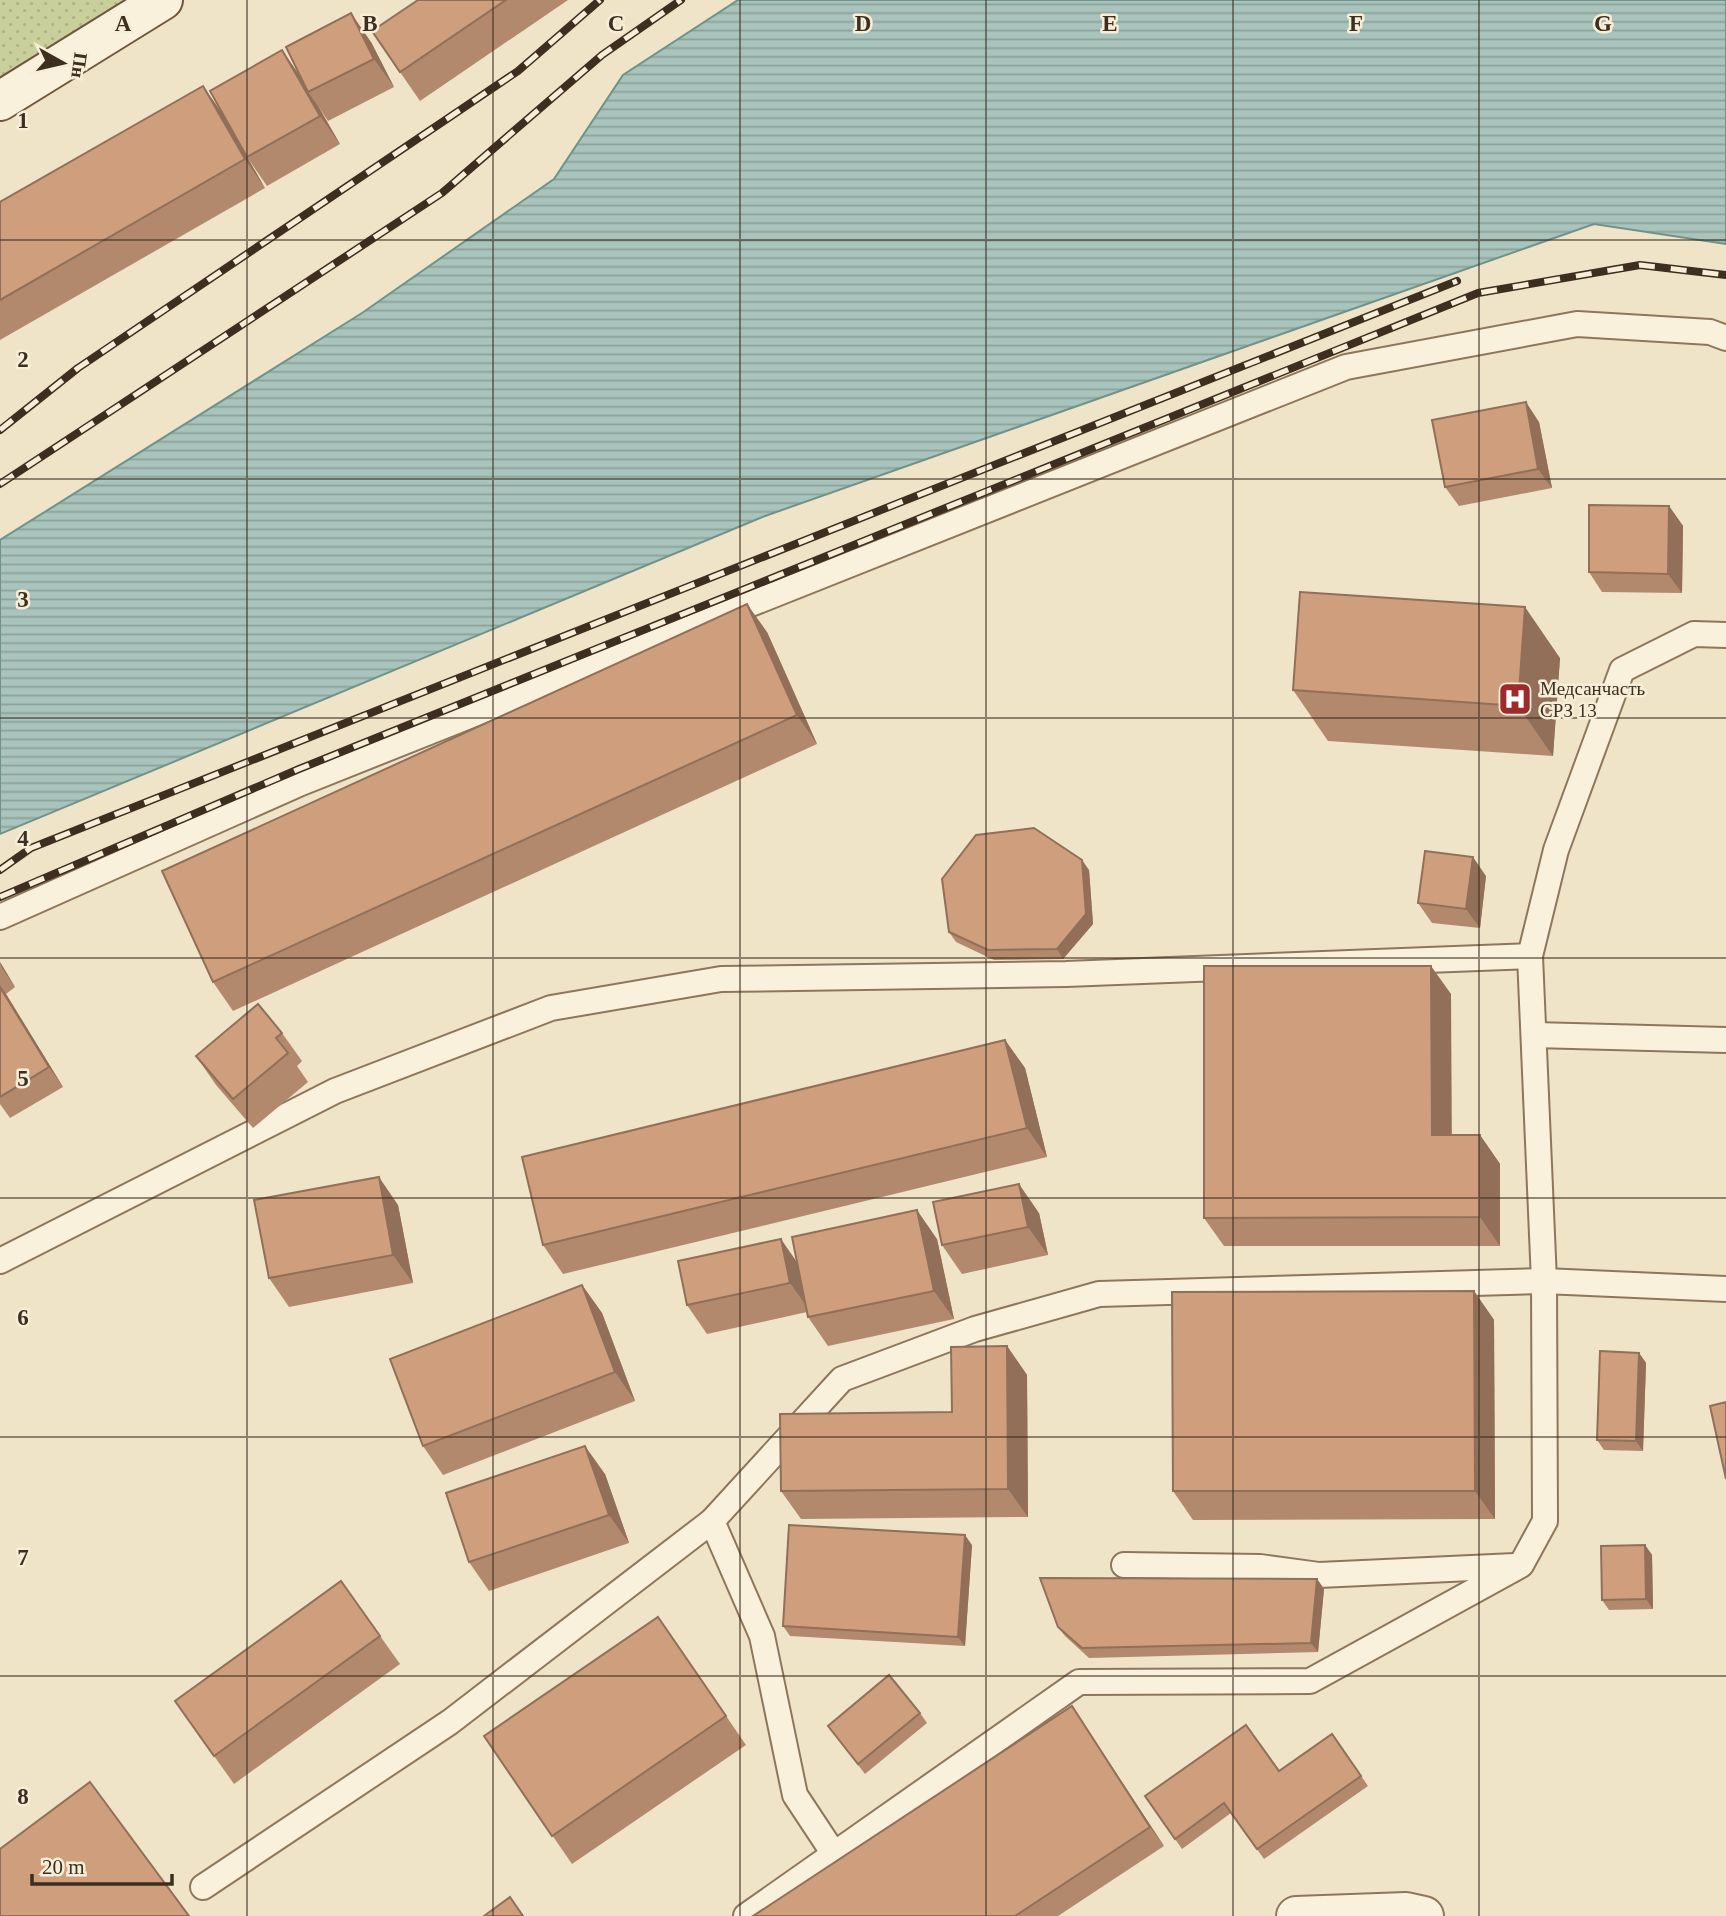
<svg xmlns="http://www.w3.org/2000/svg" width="1726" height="1916" font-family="'Times New Roman',serif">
  <defs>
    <pattern id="grass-dots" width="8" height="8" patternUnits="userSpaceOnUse" patternTransform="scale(1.75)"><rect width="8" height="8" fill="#c9cf9b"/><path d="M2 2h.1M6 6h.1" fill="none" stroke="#aeb285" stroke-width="1.8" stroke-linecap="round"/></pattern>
    <pattern id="water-rules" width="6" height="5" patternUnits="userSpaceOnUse" patternTransform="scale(1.75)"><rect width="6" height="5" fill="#a9c4bc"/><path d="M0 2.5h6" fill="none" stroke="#8ba098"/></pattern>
  </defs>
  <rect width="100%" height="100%" fill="#f0e4c8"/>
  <path fill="url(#grass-dots)" d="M0,0H138L0,85Z"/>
  <path fill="url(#water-rules)" stroke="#6f938a" stroke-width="2" d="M738,0H1726V244L1594,224L765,516L0,834V540L362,313L554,179L623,75Z"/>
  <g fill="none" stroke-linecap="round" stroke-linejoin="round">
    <defs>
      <g id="lane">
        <path d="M0,917L301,783L1346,367L1577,324L1710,332L1726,338"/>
        <path d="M1534,1035L1726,1040"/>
        <path d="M0,1261L335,1091L551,1008L721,979L1066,974L1530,956"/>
        <path d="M712,1521L762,1636L795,1795L834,1854"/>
        <path d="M1124,1565L1260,1567L1319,1575L1515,1566"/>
        <path d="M203,1887L450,1722L712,1521L842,1379L975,1329L1099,1294L1544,1281L1726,1289"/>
        <path d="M746,1916L1079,1682L1310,1681L1521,1565L1545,1521L1544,1281L1530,956L1556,850L1622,670L1694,634L1726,635"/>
      </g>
      <path id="street" d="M1296,1916L1406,1912L1424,1916"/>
      <path id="secondary" d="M0,101L163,0"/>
    </defs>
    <use href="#lane" stroke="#8d765c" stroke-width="28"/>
    <use href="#street" stroke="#8d765c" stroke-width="42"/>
    <use href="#secondary" stroke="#6f573f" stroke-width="42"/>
    <use href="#lane" stroke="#faf1dc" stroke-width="24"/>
    <use href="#street" stroke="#faf1dc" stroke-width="38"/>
    <use href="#secondary" stroke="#faf1dc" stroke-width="38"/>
    <defs>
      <g id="rail">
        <path d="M0,430L78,368L518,71L600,0"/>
        <path d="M0,484L442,193L602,55L681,0"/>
        <path d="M0,870L31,848L1457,281"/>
        <path d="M0,897L299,769L1478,293L1640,265L1726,275"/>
      </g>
    </defs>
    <use href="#rail" stroke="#3d2e20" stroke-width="8"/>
    <use href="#rail" stroke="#f7eed8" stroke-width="5" stroke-dasharray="16" stroke-linecap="butt"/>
  </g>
  <g fill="#b2896c">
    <path d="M418,0H568L420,101L400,72Z"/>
    <path d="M371,42L394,87L328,121L318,106L340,144L267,186L247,157L282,50L300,76Z"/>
    <path d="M203,86L265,188L0,340V202Z"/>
    <path d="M1539,422L1552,488L1459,506L1445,487Z"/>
    <path d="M1669,506L1683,526L1682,593L1602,592L1589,572Z"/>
    <path d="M767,632L817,744L233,1011L213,982Z"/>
    <path d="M1560,658L1553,756L1328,741L1293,690Z"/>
    <path d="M1089,870L1093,924L1063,959L994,960L956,942L949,932Z"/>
    <path d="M1486,876L1480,928L1432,923L1418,903Z"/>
    <path d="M0,962L15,987L6,994L63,1087L10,1118L0,1104Z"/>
    <path d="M1451,994V1135H1480L1500,1164V1246H1224L1204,1218Z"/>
    <path d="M282,1033L302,1061L297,1066L308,1082L253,1128L216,1085L196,1056Z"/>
    <path d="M1005,1040L1025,1068L1047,1157L563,1274L543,1245Z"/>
    <path d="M398,1205L413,1283L289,1307L269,1278Z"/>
    <path d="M1039,1213L1048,1255L962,1274L942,1245Z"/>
    <path d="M937,1239L954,1319L828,1346L808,1317L807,1312L707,1334L687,1305L797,1261Z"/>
    <path d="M582,1285L602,1313L635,1401L443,1475L423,1446Z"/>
    <path d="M1474,1291L1494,1320L1495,1519L1193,1520L1173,1491Z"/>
    <path d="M1007,1346L1027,1375L1028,1517L801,1519L781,1491L952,1412Z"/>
    <path d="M1639,1353L1646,1363L1643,1451L1604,1450L1597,1440Z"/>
    <path d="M605,1474L629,1543L489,1591L469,1562Z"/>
    <path d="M972,1545L965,1646L790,1636L783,1626Z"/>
    <path d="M1645,1545L1652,1555L1653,1609L1609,1610L1602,1600Z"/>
    <path d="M1317,1579L1324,1589L1318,1652L1089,1658L1065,1636L1058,1627Z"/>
    <path d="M341,1581L400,1664L234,1784L175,1701Z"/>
    <path d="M658,1617L746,1745L572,1864L484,1736Z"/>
    <path d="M920,1713L927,1723L865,1774L828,1726Z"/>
    <path d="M1085,1726L1164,1846L1058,1916H753Z"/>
    <path d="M1332,1734L1368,1786L1264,1859L1231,1813L1182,1849L1145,1796L1279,1771Z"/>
  </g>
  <g fill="#916f58">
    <path d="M351,13L371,42L394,87L374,59Z"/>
    <path d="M282,50L302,79L308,92L318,106L340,144L320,116Z"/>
    <path d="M203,86L223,114L265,188L245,159Z"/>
    <path d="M1526,402L1539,422L1552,488L1538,469Z"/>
    <path d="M1669,506L1683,526L1682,593L1668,574Z"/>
    <path d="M747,604L767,632L817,744L797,715Z"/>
    <path d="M1525,607L1560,658L1553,756L1518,706Z"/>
    <path d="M1473,857L1486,876L1480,928L1466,909Z"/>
    <path d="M1082,860L1089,870L1093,924L1063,959L1057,949Z"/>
    <path d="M0,962L15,987L2,968Z"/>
    <path d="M1431,966L1451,994L1452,1163L1432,1135Z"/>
    <path d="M0,985L6,994L63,1087L49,1067Z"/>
    <path d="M1005,1040L1025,1068L1047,1157L1027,1128Z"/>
    <path d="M1480,1135L1500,1164V1246L1480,1217Z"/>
    <path d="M379,1177L398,1205L413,1283L393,1255Z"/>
    <path d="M1019,1184L1039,1213L1048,1255L1028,1227Z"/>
    <path d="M917,1210L937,1239L954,1319L934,1291Z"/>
    <path d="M781,1239L801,1268L810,1311L790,1283Z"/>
    <path d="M582,1285L602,1313L635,1401L615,1372Z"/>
    <path d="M1474,1291L1494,1320L1495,1519L1475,1491Z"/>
    <path d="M1007,1346L1027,1375L1028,1517L1008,1489Z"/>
    <path d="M1639,1353L1646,1363L1643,1451L1636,1441Z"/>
    <path d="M585,1446L605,1474L629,1543L609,1515Z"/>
    <path d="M965,1535L972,1545L965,1646L958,1637Z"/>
    <path d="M1645,1545L1652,1555L1653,1609L1646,1599Z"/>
    <path d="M1317,1579L1324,1589L1318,1652L1311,1643Z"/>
    <path d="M1072,1706L1085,1726L1164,1846L1150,1827Z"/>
  </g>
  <g fill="#cf9f7d" stroke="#916f58" stroke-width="2">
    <path d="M418,0H506L400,72L372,31Z"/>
    <path d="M351,13L374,59L308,92L286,47Z"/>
    <path d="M282,50L320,116L247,157L210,91Z"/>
    <path d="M203,86L245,159L0,300V202Z"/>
    <path d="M1526,402L1538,469L1445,487L1432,420Z"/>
    <path d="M1589,505L1669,506L1668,574L1589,572Z"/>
    <path d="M1300,592L1525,607L1518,706L1293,690Z"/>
    <path d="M747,604L797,715L213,982L162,871Z"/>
    <path d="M1034,828L1082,860L1086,914L1057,949L988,950L949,932L942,879L976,835Z"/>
    <path d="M1425,851L1473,857L1466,909L1418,903Z"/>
    <path d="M1204,966H1431L1432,1135H1480V1217L1204,1218Z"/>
    <path d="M0,987L49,1067L0,1097Z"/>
    <path d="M258,1004L282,1033L276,1038L288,1053L233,1099L196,1056Z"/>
    <path d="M1005,1040L1027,1128L543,1245L522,1157Z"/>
    <path d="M379,1177L393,1255L269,1278L254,1200Z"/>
    <path d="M1019,1184L1028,1227L942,1245L933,1202Z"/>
    <path d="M917,1210L934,1291L808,1317L792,1237Z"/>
    <path d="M781,1239L790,1283L687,1305L678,1261Z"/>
    <path d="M582,1285L615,1372L423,1446L390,1359Z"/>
    <path d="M1474,1291L1475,1491H1173L1172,1292Z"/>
    <path d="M1007,1346L1008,1489L781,1491L780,1414L952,1412L951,1347Z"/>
    <path d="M1600,1351L1639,1353L1636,1441L1597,1440Z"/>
    <path d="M1726,1402V1479L1710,1406Z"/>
    <path d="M585,1446L609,1515L469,1562L446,1493Z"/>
    <path d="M789,1525L965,1535L958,1637L783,1626Z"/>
    <path d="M1645,1545L1646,1599L1602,1600L1601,1546Z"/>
    <path d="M1040,1578L1317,1579L1311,1643L1082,1648L1058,1627Z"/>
    <path d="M341,1581L380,1636L214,1756L175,1701Z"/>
    <path d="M658,1617L726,1716L552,1836L484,1736Z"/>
    <path d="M889,1675L920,1713L858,1764L828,1726Z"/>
    <path d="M1072,1706L1150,1827L1015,1916H753Z"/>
    <path d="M1246,1725L1279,1771L1332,1734L1361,1776L1257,1849L1224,1803L1175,1839L1145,1796Z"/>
    <path d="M90,1782L189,1916H0V1849Z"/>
    <path d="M510,1897L523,1916H484Z"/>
  </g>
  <path fill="none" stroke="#3d2e20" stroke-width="2" stroke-opacity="0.55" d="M247,0V1916M493,0V1916M740,0V1916M986,0V1916M1233,0V1916M1479,0V1916M0,240H1726M0,479H1726M0,718H1726M0,958H1726M0,1198H1726M0,1437H1726M0,1676H1726"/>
  <defs>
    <symbol id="hospital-square" viewBox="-11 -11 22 22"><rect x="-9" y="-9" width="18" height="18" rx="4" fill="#9e2a2b" stroke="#f7eed8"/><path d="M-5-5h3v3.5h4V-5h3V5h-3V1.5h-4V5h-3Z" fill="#fff"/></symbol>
  </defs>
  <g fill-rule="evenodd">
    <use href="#hospital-square" x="1496" y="680" width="38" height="38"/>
  </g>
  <g text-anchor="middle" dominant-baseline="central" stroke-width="5" stroke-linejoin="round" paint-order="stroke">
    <g font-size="19" fill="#3d2e20" stroke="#f7eed8" text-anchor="start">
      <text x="1540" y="688">Медсанчасть<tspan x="1540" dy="22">СРЗ 13</tspan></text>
    </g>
  </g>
  <g font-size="23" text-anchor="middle" font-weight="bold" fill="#3d2e20" stroke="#f7eed8" stroke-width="5" stroke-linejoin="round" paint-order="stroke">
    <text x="123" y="31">A</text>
    <text x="370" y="31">B</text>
    <text x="616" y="31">C</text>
    <text x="863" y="31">D</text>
    <text x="1110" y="31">E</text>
    <text x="1356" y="31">F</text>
    <text x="1603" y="31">G</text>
    <text x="23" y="128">1</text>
    <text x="23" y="367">2</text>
    <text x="23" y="607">3</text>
    <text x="23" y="846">4</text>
    <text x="23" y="1086">5</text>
    <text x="23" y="1325">6</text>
    <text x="23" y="1565">7</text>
    <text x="23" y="1804">8</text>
  </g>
  <g transform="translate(63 63) rotate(98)" stroke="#f7eed8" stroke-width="5" paint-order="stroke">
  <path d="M0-5L12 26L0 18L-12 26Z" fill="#3d2e20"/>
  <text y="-10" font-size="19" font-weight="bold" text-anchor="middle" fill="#3d2e20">Пн</text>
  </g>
  <path d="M32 1874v10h140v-10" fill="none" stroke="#3d2e20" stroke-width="3.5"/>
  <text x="42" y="1874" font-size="21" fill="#3d2e20" stroke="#f7eed8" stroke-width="5" paint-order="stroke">20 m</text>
</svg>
